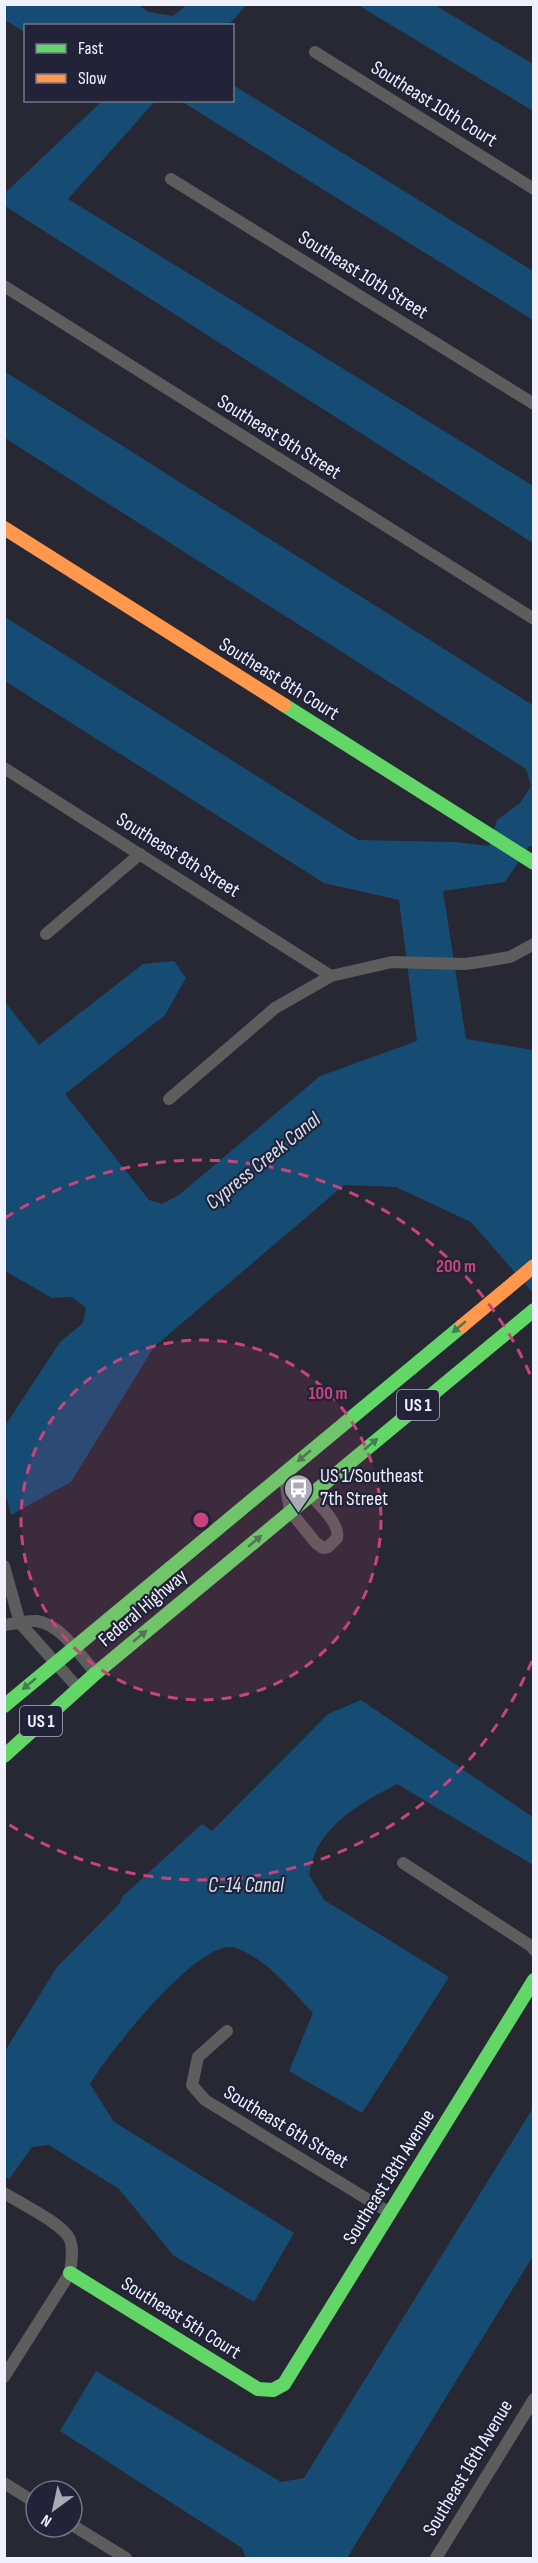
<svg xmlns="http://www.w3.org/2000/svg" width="538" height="2563" font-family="'Sofia Sans Condensed',sans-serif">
  <rect width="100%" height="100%" fill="#272834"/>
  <g fill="#164c73">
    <path d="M5,4L138,5L149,12L173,16L187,5H246L229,25L26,26L25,32L5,20Z"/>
    <path d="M358,5H435L533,64V111Z"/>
    <path d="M233,85L533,271V320L181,101L232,100Z"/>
    <path d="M102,101H155L68,199L533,486V543L5,206V193Z"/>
    <path d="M4,371L534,706L533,846H529L505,882L443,891L466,1039L533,1050V1293L471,1222L396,1187L344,1185L154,1347L71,1482L11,1515L5,1492V1426L60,1342L83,1323L86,1308L72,1297L52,1298L5,1271V1002L39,1045L143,964L174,961L186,978L165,1015L65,1094L149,1200L162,1204L179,1195L320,1076L417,1041L399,900L324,883L5,681V617L358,840L454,842L489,846L497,820L520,803L531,786L526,769L5,438Z"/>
    <path d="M361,1700L534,1818L533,1865L397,1784C368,1799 329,1820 315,1853C312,1860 311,1868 309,1875L324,1900L449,1977L362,2113L289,2071L313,2013C291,1990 268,1960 236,1948C201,1935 107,2055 90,2084L114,2122L294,2233L254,2302L174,2256L119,2189L49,2145L32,2147L9,2179L5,2176V2051L57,1967L119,1904L123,1896L202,1824L212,1831L328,1714Z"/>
    <path d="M533,2108V2256L347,2558H246L242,2548L60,2431L96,2371L281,2482L304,2478Z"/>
  </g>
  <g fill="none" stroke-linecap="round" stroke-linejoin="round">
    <g stroke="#5e5d5e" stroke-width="12">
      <path d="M315,52L534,189"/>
      <path d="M171,179L534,404"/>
      <path d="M4,286L534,619"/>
      <path d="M4,768L331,976"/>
      <path d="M46,934L140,854"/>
      <path d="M169,1099L275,1008L331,976L392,962L465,964L486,961L510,957L534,944"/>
      <path d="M284,1473C298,1484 342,1519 337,1538L328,1547L323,1548L316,1543L290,1511Z"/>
      <path d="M4,1566L20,1623L78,1688"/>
      <path d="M4,1625C15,1624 27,1620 37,1621C62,1625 80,1656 96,1673"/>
      <path d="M403,1863L531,1946L534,1950"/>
      <path d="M227,2031L198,2057L192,2085L205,2100L390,2213"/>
      <path d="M4,2193C20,2203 64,2224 70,2240C74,2250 71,2263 70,2273L4,2377"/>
      <path d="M4,2483L36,2503"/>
      <path d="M72,2525L126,2558"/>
      <path d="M436,2558L534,2399"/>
    </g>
    <g stroke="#63d668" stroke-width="14">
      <path d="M284,705L534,863"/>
      <path d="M4,1706L462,1326"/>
      <path d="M4,1756L96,1673L534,1310"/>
      <path d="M70,2273L258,2389L273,2390L284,2384L534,1980"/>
    </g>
    <g stroke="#ff974d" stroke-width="14">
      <path d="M4,528L284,705"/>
      <path d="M462,1326L534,1266"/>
    </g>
  </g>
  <defs><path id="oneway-solid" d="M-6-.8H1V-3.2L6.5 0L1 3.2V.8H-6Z" transform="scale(1.5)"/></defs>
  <g fill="#427c50">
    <use href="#oneway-solid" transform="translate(459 1327) rotate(140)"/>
    <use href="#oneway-solid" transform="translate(371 1444) rotate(-40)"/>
    <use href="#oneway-solid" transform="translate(304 1456) rotate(140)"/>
    <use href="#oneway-solid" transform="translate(255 1541) rotate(-40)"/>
    <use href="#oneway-solid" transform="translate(140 1636) rotate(-40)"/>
    <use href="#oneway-solid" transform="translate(29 1684) rotate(140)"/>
  </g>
  <circle cx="201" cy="1520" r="180" fill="#cb437b" fill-opacity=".12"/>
  <g fill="none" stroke="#cb437b" stroke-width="3" stroke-dasharray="10 8">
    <circle cx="201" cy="1520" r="180"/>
    <path d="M532 1661A360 360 0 0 1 5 1822M5 1218A360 360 0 0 1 532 1379"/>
  </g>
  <defs>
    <symbol id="bus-pin" viewBox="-11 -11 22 30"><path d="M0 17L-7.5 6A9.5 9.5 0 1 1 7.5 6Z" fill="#aaabb7" stroke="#222339"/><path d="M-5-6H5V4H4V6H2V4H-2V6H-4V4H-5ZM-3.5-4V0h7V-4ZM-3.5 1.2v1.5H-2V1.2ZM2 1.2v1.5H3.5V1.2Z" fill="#fff"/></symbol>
  </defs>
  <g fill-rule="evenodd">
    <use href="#bus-pin" x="282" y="1472" width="33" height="45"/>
  </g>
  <g text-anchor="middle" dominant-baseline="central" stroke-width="4.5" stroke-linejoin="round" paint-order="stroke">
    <g fill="#222339" stroke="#b2b3c2" stroke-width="1.5">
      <rect x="397" y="1390" width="42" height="30" rx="4.5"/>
      <rect x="20" y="1706" width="42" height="30" rx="4.5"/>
    </g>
    <g font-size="18" font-weight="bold" fill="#f0f1fd">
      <text x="418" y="1405">US 1</text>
      <text x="41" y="1721">US 1</text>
    </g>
    <g font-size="20" fill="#f0f1fd" stroke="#222339">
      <text transform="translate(434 104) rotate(32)">Southeast 10th Court</text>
      <text transform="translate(363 275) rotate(32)">Southeast 10th Street</text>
      <text transform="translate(279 437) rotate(32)">Southeast 9th Street</text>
      <text transform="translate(279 679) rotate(32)">Southeast 8th Court</text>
      <text transform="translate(178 855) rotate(32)">Southeast 8th Street</text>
      <text transform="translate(143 1608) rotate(-40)">Federal Highway</text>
      <text transform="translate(286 2127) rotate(31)">Southeast 6th Street</text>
      <text transform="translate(389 2177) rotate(-58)">Southeast 18th Avenue</text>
      <text transform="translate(181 2318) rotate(32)">Southeast 5th Court</text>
      <text transform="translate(468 2468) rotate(-59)">Southeast 16th Avenue</text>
    </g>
    <g font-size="20" fill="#f0f1fd" stroke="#222339" text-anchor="start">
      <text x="320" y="1476">US 1/Southeast<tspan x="320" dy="23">7th Street</tspan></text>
    </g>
    <g font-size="21" font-style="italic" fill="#d1e3f2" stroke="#222339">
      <text transform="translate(263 1161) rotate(-39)">Cypress Creek Canal</text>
      <text x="246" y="1885">C-14 Canal</text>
    </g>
  </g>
  <circle cx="201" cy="1520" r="9" fill="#cb437b" stroke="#222339" stroke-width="3"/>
  <g font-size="18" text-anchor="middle" font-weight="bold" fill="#cb437b" stroke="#222339" stroke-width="4.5" stroke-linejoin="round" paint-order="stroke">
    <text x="456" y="1272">200 m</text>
    <text x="328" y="1399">100 m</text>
  </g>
  <rect width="538" height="2563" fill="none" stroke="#f0f1fd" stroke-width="12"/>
  <rect x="24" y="24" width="210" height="78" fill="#222339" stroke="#747587" stroke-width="1.5"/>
  <rect x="36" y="44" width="30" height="9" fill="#63d668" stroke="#747587" stroke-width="1.5"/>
  <text x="78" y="54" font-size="18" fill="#f0f1fd">Fast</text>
  <rect x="36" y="74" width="30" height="9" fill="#ff974d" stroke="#747587" stroke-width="1.5"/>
  <text x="78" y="84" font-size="18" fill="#f0f1fd">Slow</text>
  <g transform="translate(54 2509) rotate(213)"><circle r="28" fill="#222339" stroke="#747587" stroke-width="1.5"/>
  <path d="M0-4.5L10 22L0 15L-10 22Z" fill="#aaabb7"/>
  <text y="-9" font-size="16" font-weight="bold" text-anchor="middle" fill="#f0f1fd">N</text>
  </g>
</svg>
